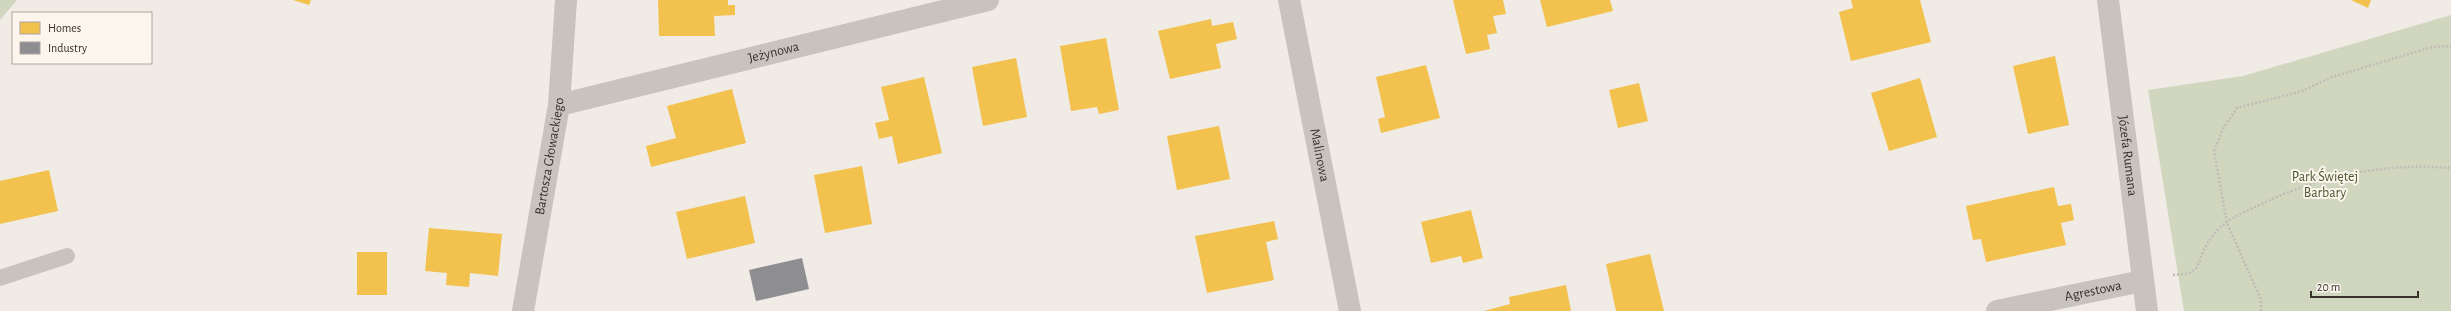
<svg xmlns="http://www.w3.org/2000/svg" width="2451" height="311" font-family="'Alegreya Sans',sans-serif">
  <rect width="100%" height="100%" fill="#f0ebe5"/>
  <g fill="#d1d6bf">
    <path d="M0,0H17L0,20Z"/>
    <path d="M2451,15V311H2184L2148,90L2243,76Z"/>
  </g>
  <g fill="#f2c14e">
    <path d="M293,0H311L309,5Z"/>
    <path d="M658,0H728V5H735V15L714,16L715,36H659Z"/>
    <path d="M1453,0H1503L1506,14L1493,16L1497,33L1487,35L1490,49L1466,54Z"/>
    <path d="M1540,0H1610L1613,11L1547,27Z"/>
    <path d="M1851,0H1920L1931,42L1851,61L1839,12L1853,8Z"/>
    <path d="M2351,0H2371L2368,8Z"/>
    <path d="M1211,19L1212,26L1233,22L1237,39L1216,44L1221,68L1170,79L1158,31Z"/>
    <path d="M1106,38L1119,110L1099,114L1097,107L1071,111L1060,46Z"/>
    <path d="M2055,56L2069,125L2028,134L2013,66Z"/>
    <path d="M1016,58L1027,117L983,126L972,67Z"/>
    <path d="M1426,65L1440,118L1381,133L1378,119L1385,117L1376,77Z"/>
    <path d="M924,77L942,153L898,164L892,136L879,139L875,123L889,120L881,87Z"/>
    <path d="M1920,78L1937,137L1889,151L1871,93Z"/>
    <path d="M1639,83L1648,121L1618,128L1609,90Z"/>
    <path d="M732,89L746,143L651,167L646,146L676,138L667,106Z"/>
    <path d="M1219,126L1230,179L1177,190L1167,136Z"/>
    <path d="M862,166L872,224L825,233L814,175Z"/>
    <path d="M49,170L58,211L0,224V181Z"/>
    <path d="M2054,187L2058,206L2071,204L2074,220L2061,223L2066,245L1986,262L1981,239L1973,240L1966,206Z"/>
    <path d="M745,196L755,243L687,259L676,212Z"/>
    <path d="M1471,210L1483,258L1463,263L1461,256L1431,263L1421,222Z"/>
    <path d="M1274,221L1278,239L1266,242L1274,280L1207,293L1195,236Z"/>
    <path d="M429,228L502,234L498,276L470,273L469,287L446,285L447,273L425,271Z"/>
    <rect x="357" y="252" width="30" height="43"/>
    <path d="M1650,254L1664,311H1616L1606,264Z"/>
    <path d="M1566,285L1571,311H1484L1510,304L1509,297Z"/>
  </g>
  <path fill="#8d8d92" d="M802,258L809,289L756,301L749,270Z"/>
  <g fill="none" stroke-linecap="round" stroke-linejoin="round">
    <g stroke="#c2bbb6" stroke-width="2.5" stroke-dasharray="2 2" stroke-linecap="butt">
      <path d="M2173,275C2179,274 2187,275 2191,272C2200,267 2199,260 2203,252C2207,243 2215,231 2223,225C2236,215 2253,208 2268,201C2326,174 2387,163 2451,168"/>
      <path d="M2261,311V300L2227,223L2214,151L2224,127L2237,108L2302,91L2332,77L2432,47L2451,46"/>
    </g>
    <path stroke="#c9c3be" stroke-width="16" d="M0,278L67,256"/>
    <g stroke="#c9c3be" stroke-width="22">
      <path id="s1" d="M1289,0L1350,311"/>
      <path id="s2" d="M2108,0L2147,311"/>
      <path id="s3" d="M559,105L988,0"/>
      <path id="s4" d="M523,311L559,105L566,0"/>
      <path id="s5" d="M1997,311L2142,281"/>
    </g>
  </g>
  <g text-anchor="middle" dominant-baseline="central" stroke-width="4" stroke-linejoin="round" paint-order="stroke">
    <g font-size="14" fill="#3b302b" stroke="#fbf5ee">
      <text stroke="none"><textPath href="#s3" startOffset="221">Jeżynowa</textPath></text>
      <text stroke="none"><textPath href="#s4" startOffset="157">Bartosza Głowackiego</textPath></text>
      <text stroke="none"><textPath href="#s1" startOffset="158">Malinowa</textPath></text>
      <text stroke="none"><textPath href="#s2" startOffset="157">Józefa Rumana</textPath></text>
      <text stroke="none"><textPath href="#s5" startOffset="98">Agrestowa</textPath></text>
    </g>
    <g font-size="14" fill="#4a5a2e" stroke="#fbf5ee">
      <text x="2325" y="177">Park Świętej<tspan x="2325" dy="16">Barbary</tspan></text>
    </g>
  </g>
  <rect x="12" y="12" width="140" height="52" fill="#fbf5ee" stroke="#aea6a0"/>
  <rect x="20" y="22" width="20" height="12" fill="#f2c14e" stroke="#aea6a0"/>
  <text x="48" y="32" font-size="12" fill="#3b302b">Homes</text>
  <rect x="20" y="42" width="20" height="12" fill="#8d8d92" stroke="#aea6a0"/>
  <text x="48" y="52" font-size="12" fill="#3b302b">Industry</text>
  <path d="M2311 291v6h107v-6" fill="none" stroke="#3b302b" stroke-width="2"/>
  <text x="2317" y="291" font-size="12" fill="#3b302b" stroke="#fbf5ee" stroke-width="3" paint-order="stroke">20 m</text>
</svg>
